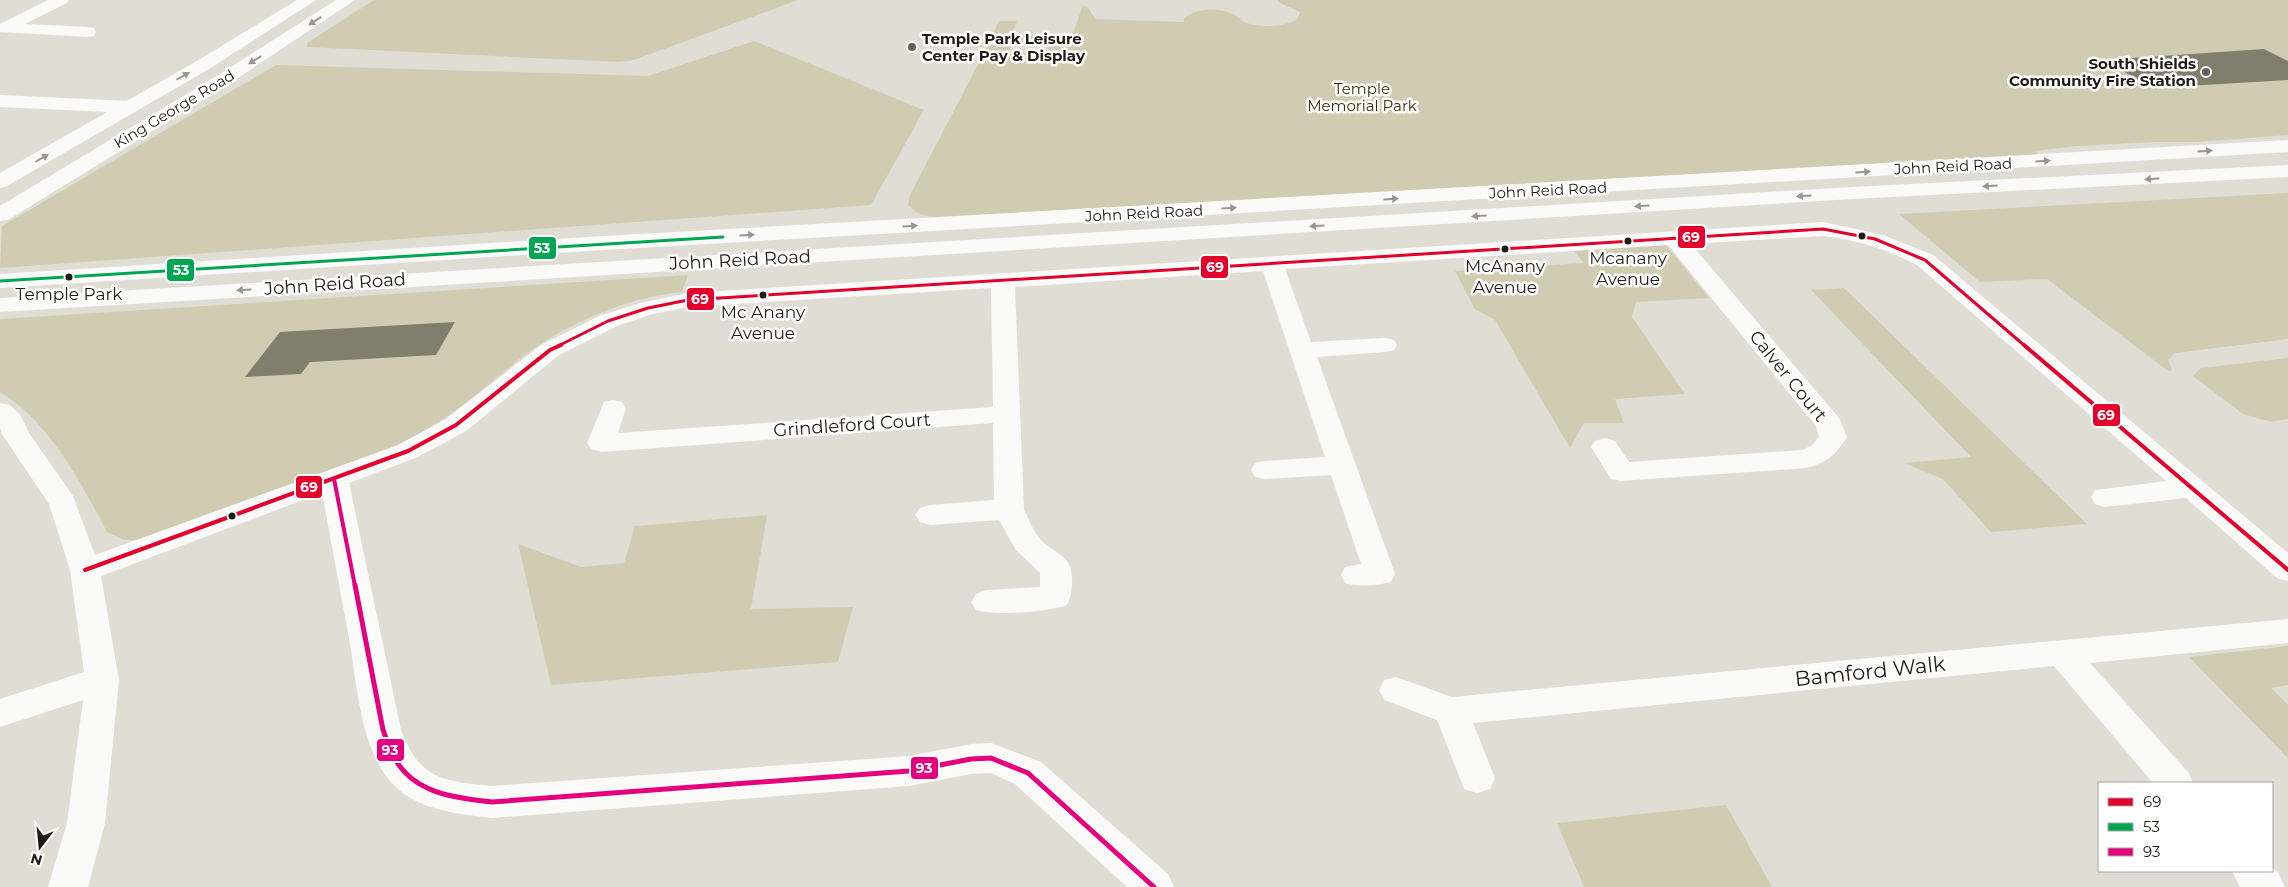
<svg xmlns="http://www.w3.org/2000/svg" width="2288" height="887" font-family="Montserrat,sans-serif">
  <rect width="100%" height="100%" fill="#e0ded4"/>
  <g fill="#d1cbb2">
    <path d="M374,0H798L631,61L617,62L307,47V43Z"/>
    <path d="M1277,0H2288V135L2195,142H2153L2076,146L2035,151L2041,156L934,218L917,213L908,205L910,195L988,45L1011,46L1009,52L1047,54L1050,43L989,41L999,21H1017L1012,34L1072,36L1083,5L1089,9L1095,19L1184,22V18C1197,8 1218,7 1233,14C1238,16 1241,21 1246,23C1263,28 1281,27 1297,20L1300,12L1280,3Z"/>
    <path d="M754,41L924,110L871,205L0,268L2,226L276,65L648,76Z"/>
    <path d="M2288,193V339L2175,353L2168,360L2172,370L2168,371L2047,279L1980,282L1899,214Z"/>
    <path d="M1665,244L1709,298L1636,302L1632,317L1685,394L1615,399L1624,423H1584L1570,448L1495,320L1475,309L1455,271L1584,263L1573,250Z"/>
    <path d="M688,275L682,292C637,296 589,315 550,338C520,356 495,380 468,401C442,421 416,437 386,450L138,540H124L107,532C82,484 48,420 0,392V319Z"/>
    <path d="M1844,288L2087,524L1991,532L1943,479L1904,463L1971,457L1811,290Z"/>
    <path d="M2288,358V419L2271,422L2243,414L2193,376L2201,368Z"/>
    <path d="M767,515L751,609L853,607L838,662L551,685L518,544L581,567L624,563L635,526Z"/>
    <path d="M2288,646V685L2271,688L2288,705V758L2189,657Z"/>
    <path d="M1726,805L1772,887H1584L1557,823Z"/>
  </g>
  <g fill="#817e6e">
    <path d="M2264,49L2288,61V80L2153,88L2103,60Z"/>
    <path d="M455,322L436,355L310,362L301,374L245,377L280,332Z"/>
  </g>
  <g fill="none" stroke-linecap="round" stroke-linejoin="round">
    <g fill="#fafaf9" fill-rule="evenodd">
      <path d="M48,0H69L67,3L25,24L88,27L94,28L96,32L94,36L88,37L0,32V24Z"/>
      <path d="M0,95L130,101L137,103L139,107L137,111L130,113L0,107Z"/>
      <path d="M1823,222L1883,235L1933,255L2288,553V581L2277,578L2186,498L2105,507L2095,504L2091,497L2095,490L2166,481L1917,265C1887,249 1857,240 1823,236L1691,244L1839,418L1847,437C1836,455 1826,463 1806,468L1621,481L1611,479L1591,447L1595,441L1605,438L1615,441L1629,462L1803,450L1812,445L1819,437L1816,426L1668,245L1285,269L1311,342L1385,338L1394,340L1397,345L1394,350L1385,352L1317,357L1395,574L1391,582C1376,586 1360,587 1345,583L1341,575L1345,567L1361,564L1331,475L1265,479L1255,477L1251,470L1255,463L1265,461L1325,457L1263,271L1015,287L1024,509C1029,520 1033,531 1041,540C1048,548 1059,552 1066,560C1075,570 1073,595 1067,605C1047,612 996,616 976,610L971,602L976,594L987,590L1040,587V573L1016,550L999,520L930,525L920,522L915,515L920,508L930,505L994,500L993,423L601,452L591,449L587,443L604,402L613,400L622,402L626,408L618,433L993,407L991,288L688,307L653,314L617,326L559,355L466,431L418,457L349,483L401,730C420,780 443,781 492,786L909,756L971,744L991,743L1041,762L1168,874L1174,887H1127L1015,784L991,773L971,774L909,786L492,818C458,814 415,810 391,782C360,747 357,683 349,638C340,590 331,541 322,493L101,576L119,680L105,823L88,887H48L67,823L83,700L0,727V699L84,672L70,570L49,504L2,434L0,428V403L9,405L20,414L29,433L73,496L95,555L398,445L446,419L541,345L599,316L640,303L688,293Z"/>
      <path d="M2288,619V643L2090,663L2188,772L2193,783H2153L2054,666L1473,723L1495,778L1490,789L1477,793L1464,789L1437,720L1384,700L1379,690L1384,680L1396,677L1452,697Z"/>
      <path d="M2272,866L2279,874L2285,887H2240L2232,871H2272Z"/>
    </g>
    <g fill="#fafaf9" fill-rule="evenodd">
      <path d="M297,0H316L209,69L7,186L0,188V173L197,61Z"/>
      <path d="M336,0H355L232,82L8,220L0,221V206L220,74Z"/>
      <path d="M2288,140V152L587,251L0,288V274L587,237Z"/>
      <path d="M2288,165V177L1852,199L0,312V298L1852,187Z"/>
    </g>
    <defs>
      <path id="bus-1-far1" d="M558,346L608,321L648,308L688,300L1823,229L1875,239L1925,260L2025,346"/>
      <g id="bus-1">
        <path d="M2024,345L2288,570"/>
        <path d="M85,570L408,451L456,425L550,350L561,345"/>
      </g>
      <path id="bus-2" d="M0,281L723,237"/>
      <path id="bus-3-far1" d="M334,479L355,586"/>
      <path id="bus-3" d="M355,585L383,730C387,740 389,750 395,759C415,794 456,798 492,802L909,771L971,759L991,758L1028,773L1154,887"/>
    </defs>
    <use href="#bus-1-far1" stroke="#fff" stroke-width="6"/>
    <use href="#bus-1" stroke="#fff" stroke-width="8"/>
    <use href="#bus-2" stroke="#fff" stroke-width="6"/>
    <use href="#bus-3-far1" stroke="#fff" stroke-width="8"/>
    <use href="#bus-3" stroke="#fff" stroke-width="9"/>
    <use href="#bus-1-far1" stroke="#e4002b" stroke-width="3"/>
    <use href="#bus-1" stroke="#e4002b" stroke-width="4"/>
    <use href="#bus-2" stroke="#00a651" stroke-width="3"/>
    <use href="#bus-3-far1" stroke="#e5007d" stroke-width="4"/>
    <use href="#bus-3" stroke="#e5007d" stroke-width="5"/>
  </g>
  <defs><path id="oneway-solid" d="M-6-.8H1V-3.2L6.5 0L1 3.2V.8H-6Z" transform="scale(1.25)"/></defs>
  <g fill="#979692">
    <use href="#oneway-solid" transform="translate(315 21) rotate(147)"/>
    <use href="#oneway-solid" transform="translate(255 60) rotate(148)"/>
    <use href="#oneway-solid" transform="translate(183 76) rotate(-30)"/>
    <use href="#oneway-solid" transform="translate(2205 151) rotate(-4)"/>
    <use href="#oneway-solid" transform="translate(42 158) rotate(-30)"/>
    <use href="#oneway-solid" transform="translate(2043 161) rotate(-3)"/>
    <use href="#oneway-solid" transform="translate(1863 172) rotate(-3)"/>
    <use href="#oneway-solid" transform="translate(2152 179) rotate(177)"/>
    <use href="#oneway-solid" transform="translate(1990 186) rotate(177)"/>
    <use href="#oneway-solid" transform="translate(1804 196) rotate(176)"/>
    <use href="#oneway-solid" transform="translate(1391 199) rotate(-3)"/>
    <use href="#oneway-solid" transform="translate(1642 206) rotate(176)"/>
    <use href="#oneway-solid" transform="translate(1229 208) rotate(-3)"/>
    <use href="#oneway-solid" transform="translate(1479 216) rotate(176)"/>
    <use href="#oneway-solid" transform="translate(910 226) rotate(-3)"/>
    <use href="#oneway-solid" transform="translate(1317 226) rotate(176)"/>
    <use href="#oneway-solid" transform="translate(747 235) rotate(-3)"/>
    <use href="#oneway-solid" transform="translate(244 290) rotate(176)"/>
  </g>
  <g fill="#615f57" stroke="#fff" stroke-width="2">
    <circle cx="912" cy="47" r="5"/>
    <circle cx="2206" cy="72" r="5"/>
  </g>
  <g fill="#1d1b14" stroke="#fff" stroke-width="2">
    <circle cx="1862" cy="236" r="4.5"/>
    <circle cx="1628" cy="241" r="4.5"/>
    <circle cx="1505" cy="249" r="4.5"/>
    <circle cx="69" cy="277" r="4.5"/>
    <circle cx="763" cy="295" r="4.5"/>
    <circle cx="232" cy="516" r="4.5"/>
  </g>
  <g text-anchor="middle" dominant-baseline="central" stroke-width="5" stroke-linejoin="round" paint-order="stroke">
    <g font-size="15" font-weight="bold" fill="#1d1b14" stroke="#fff" text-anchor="start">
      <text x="922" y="38">Temple Park Leisure<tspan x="922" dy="17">Center Pay &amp; Display</tspan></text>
      <text x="2196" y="63" text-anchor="end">South Shields<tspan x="2196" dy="17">Community Fire Station</tspan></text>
    </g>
    <g font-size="15" fill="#3a3001" stroke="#fff">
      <text x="1362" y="88">Temple<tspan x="1362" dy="17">Memorial Park</tspan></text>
    </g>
    <g font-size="15" fill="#1d1b14" stroke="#fff">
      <text transform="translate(174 109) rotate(-31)">King George Road</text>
      <text transform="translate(1953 166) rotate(-3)">John Reid Road</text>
      <text transform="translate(1548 190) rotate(-3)">John Reid Road</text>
      <text transform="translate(1144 213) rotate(-3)">John Reid Road</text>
    </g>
    <g font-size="17" fill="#1d1b14" stroke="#fff">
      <text x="1628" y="258">Mcanany<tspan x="1628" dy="21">Avenue</tspan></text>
      <text x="1505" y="266">McAnany<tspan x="1505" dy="21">Avenue</tspan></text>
      <text x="69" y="294">Temple Park</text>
      <text x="763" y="312">Mc Anany<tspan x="763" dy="21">Avenue</tspan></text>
    </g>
    <g font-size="18" fill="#1d1b14" stroke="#fff">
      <text transform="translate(740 260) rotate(-3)">John Reid Road</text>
      <text transform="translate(335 284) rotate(-4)">John Reid Road</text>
      <text transform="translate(1788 376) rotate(51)">Calver Court</text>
      <text transform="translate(852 425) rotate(-4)">Grindleford Court</text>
    </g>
    <g font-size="21" fill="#1d1b14" stroke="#fff">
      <text transform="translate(1870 671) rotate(-6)">Bamford Walk</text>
    </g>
  </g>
  <g stroke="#fff" stroke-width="2">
    <rect x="1677" y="225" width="29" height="24" rx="5" fill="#e4002b"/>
    <rect x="528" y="236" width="29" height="24" rx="5" fill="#00a651"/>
    <rect x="1200" y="255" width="29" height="24" rx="5" fill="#e4002b"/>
    <rect x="166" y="258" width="29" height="24" rx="5" fill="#00a651"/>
    <rect x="686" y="287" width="29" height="24" rx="5" fill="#e4002b"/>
    <rect x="2092" y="403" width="29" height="24" rx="5" fill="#e4002b"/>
    <rect x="295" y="475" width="28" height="24" rx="5" fill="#e4002b"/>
    <rect x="376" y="738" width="29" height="24" rx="5" fill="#e5007d"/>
    <rect x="910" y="756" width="29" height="24" rx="5" fill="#e5007d"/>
  </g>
  <g font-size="14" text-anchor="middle" font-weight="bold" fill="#fff">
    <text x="1691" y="242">69</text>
    <text x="542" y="253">53</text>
    <text x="1215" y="272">69</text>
    <text x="181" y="275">53</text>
    <text x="700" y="304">69</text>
    <text x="2106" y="420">69</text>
    <text x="309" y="492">69</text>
    <text x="390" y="755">93</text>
    <text x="924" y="773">93</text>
  </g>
  <rect x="2098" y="782" width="175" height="90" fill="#ffffff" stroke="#a5a4a1"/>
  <rect x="2108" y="798" width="25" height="8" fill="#e4002b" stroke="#a5a4a1"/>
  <text x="2143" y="807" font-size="15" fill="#1d1b14">69</text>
  <rect x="2108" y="823" width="25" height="8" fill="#00a651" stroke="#a5a4a1"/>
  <text x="2143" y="832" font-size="15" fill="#1d1b14">53</text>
  <rect x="2108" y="848" width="25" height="8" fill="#e5007d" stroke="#a5a4a1"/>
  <text x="2143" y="857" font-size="15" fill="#1d1b14">93</text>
  <g transform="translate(40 847) rotate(196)" stroke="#ffffff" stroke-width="4" paint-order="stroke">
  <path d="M0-4L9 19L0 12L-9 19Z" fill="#1d1b14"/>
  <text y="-8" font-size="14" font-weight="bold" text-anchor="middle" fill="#1d1b14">N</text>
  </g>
</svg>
